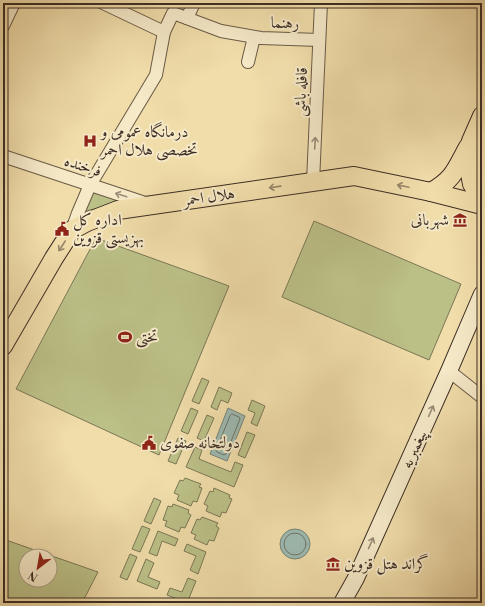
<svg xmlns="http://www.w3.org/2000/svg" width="485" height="606" font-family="'Libre Bodoni',Amiri,serif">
  <rect width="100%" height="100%" fill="#f0ddaa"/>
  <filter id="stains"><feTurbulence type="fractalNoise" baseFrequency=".005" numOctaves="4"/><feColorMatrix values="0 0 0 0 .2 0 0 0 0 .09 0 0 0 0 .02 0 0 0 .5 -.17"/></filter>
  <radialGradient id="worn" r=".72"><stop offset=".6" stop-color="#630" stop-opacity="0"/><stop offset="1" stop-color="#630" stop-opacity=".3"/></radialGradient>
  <g fill="#bbc087" stroke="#7c7756" fill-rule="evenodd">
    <path d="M91,193H95L127,202L81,212Z"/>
    <path d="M314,221L461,284L429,360L282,297Z"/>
    <path d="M96,238L229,286L159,455L16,389Z"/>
    <path d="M202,378L209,381L199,404L192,401Z"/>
    <path d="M219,387L232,393L228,403L221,400L217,410L211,407Z"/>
    <path d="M252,400L265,406L257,426L251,423L255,413L248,410Z"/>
    <path d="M191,408L198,411L188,434L181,431Z"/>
    <path d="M207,415L214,418L204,441L197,438Z"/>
    <path d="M247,432L255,435L245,458L238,455Z"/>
    <path d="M178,438L186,441L176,464L168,461Z"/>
    <path d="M195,447L202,450L199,459L231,472L235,462L243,465L234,487L186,467Z"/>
    <path d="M185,478L201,484L199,487L202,488L197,502L193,501L191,506L177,500L179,495L174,493L180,480L183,481Z"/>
    <path d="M214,488L230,495L229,498L232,499L226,513L222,512L220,517L206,511L208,506L204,504L210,491L213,492Z"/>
    <path d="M154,498L161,501L151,524L144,521Z"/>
    <path d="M173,504L189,510L188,513L191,515L185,528L181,527L179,532L165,526L167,521L163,520L168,506L172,507Z"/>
    <path d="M202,517L218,523L216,526L219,528L214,541L209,540L207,545L194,539L196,535L191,533L197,519L200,520Z"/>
    <path d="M142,526L150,529L140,552L132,549Z"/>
    <path d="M158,531L178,539L175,546L162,541L157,556L149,553Z"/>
    <path d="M3,539L98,572L82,603H3ZM26,556H50V580H26Z"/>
    <path d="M187,544L206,552L198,574L190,570L196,556L184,551Z"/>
    <path d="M130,554L137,557L127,580L120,577Z"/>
    <path d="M146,559L154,563L148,577L160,582L157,589L137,581Z"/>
    <path d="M188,578L196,581L187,603L167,595L170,588L182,592Z"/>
  </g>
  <g fill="#9dbab1" stroke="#778279">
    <path d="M228,408L245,416L227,461L210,454Z"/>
    <circle cx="295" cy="544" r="15"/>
  </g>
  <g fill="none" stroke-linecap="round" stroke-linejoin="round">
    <g stroke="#6d746b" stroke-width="1">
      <path d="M232,414L239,417L240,419L226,454L224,455L217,452L216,450L230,416Z"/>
      <circle cx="295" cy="544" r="11"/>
    </g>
    <defs>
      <g id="street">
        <path d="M103,3L164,32L173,13L221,31L261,38L319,40"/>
        <path d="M187,18L194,3"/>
        <path d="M3,26L14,3"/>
        <path d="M248,62L254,37"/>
        <path d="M3,156L148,204"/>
        <path d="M313,182L321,3"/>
        <path d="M72,230L78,213L90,185L156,75L164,32"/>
        <path d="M449,371L482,397"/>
      </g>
      <path id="secondary" d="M342,603L356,578L449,371L482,294"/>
      <g id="primary">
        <path d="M482,116L471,141L469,168L472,184L477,193L482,196"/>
        <path d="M431,192C454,179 456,169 468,147"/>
        <path d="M3,346L54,258L72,230L87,222L118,210L354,176L431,192L482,205"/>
      </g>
    </defs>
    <use href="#street" stroke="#6a5a46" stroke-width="14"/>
    <use href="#secondary" stroke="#3d2e25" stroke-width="18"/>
    <use href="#primary" stroke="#3d2e25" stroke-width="20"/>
    <use href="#street" stroke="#f5e9c8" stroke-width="12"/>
    <use href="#secondary" stroke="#f5e9c8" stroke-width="16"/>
    <use href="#primary" stroke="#f0ddaa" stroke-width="18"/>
  </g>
  <defs><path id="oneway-shaft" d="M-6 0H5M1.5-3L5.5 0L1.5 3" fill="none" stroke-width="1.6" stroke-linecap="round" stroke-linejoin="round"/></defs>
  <g stroke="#998c76">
    <use href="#oneway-shaft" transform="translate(315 143) rotate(-87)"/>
    <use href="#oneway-shaft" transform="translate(121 195) rotate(-162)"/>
    <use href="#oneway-shaft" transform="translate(431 411) rotate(-66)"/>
    <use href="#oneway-shaft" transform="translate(371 543) rotate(-66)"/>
  </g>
  <g stroke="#968668">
    <use href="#oneway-shaft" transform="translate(403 186) rotate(-168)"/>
    <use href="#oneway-shaft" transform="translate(275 187) rotate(172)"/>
    <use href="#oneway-shaft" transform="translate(62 246) rotate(123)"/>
  </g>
  <defs>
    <symbol id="hospital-bare" viewBox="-9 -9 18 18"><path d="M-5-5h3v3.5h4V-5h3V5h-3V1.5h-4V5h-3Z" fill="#8f2418" stroke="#f5e9c8" stroke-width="2.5" paint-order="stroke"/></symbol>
    <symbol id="museum-bare" viewBox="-9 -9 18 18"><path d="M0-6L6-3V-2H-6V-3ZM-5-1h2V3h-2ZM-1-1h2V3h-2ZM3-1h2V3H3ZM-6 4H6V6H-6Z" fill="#8f2418" stroke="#f5e9c8" stroke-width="2.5" paint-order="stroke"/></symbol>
    <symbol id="civic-bare" viewBox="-9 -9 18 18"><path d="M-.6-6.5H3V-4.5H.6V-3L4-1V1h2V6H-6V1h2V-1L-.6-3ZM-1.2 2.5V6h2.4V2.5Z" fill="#8f2418" stroke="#f5e9c8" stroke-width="2.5" paint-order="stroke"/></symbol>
    <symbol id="stadium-bare" viewBox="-9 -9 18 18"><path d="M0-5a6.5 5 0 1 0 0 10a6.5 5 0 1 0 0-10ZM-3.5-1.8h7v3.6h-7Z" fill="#8f2418" stroke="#f5e9c8" stroke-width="2.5" paint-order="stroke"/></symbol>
  </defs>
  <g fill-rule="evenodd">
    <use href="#hospital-bare" x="80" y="131" width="20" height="20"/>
    <use href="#museum-bare" x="450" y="210" width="20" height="20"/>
    <use href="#civic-bare" x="52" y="219" width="20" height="20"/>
    <use href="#stadium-bare" x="115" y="327" width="20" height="20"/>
    <use href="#civic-bare" x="139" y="433" width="20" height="20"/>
    <use href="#museum-bare" x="323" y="554" width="20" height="20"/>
  </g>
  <g text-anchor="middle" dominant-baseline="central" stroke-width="4" stroke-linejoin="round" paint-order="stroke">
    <g font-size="16" fill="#3d2e25" stroke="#f5e9c8">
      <text transform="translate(285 23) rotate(2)">رهنما</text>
      <text transform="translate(301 92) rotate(-87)">قافله باشی</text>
      <text transform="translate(83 166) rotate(18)">فرخنده</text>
      <text transform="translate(209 197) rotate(-8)">هلال احمر</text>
      <text transform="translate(414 449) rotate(-66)">پیغمبریه</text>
    </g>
    <g font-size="16" fill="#3d2e25" stroke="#f5e9c8" text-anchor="start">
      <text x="101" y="132">درمانگاه عمومی و<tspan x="101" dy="18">تخصصی هلال احمر</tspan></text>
      <text x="73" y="220">اداره کل<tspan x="73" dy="18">بهزیستی قزوین</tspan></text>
      <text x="449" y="220" text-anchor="end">شهربانی</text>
      <text x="136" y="337">تختی</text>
      <text x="160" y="443">دولتخانه صفوی</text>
      <text x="344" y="564">گراند هتل قزوین</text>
    </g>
  </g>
  <rect width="485" height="606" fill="none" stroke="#f0ddaa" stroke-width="16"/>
  <rect x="4" y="4" width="477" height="598" fill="none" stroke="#3d2e25" stroke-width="2"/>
  <rect x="8" y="8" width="469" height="590" fill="none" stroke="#3d2e25"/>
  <g transform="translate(38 568) rotate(211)"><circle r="19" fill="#f5e9c8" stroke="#ab9e87"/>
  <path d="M0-3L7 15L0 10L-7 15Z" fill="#8f2418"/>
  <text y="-6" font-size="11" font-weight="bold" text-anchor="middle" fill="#3d2e25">N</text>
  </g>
  <rect width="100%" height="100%" filter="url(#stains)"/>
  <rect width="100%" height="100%" fill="url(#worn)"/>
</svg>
